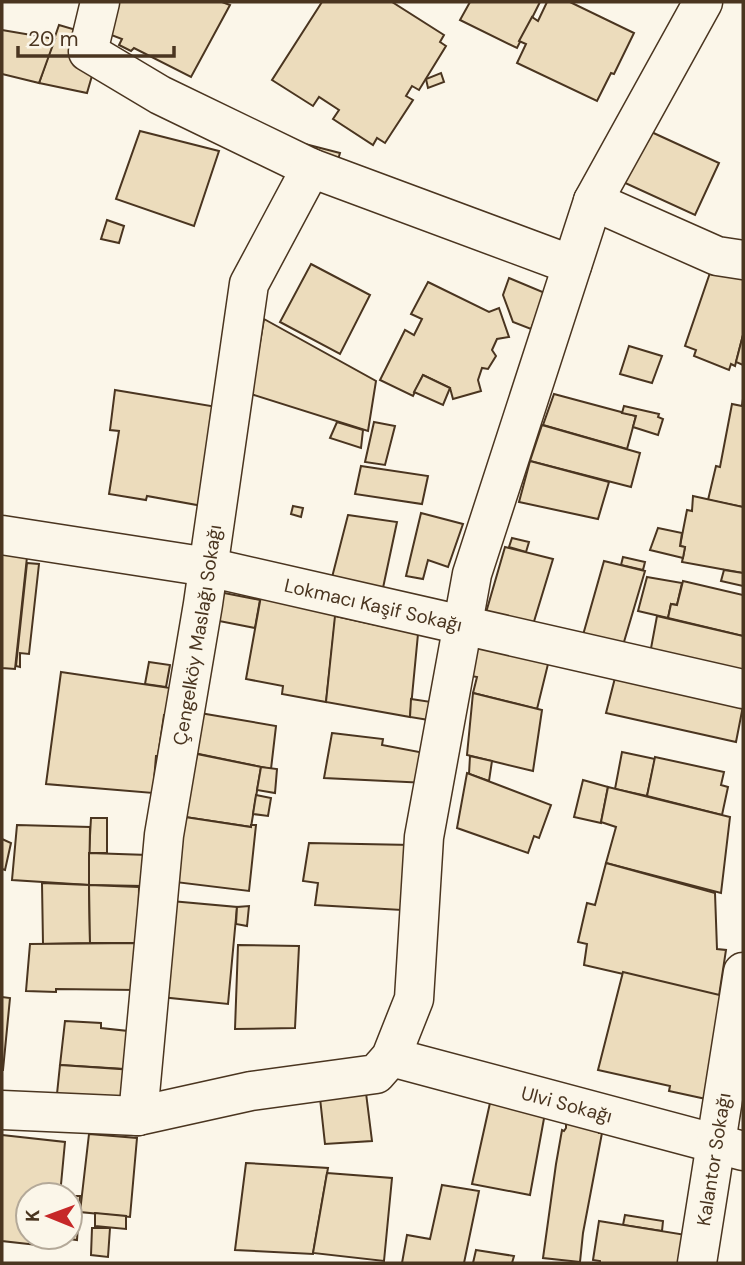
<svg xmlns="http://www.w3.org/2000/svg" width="745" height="1265" font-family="'DM Sans',sans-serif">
  <rect width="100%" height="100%" fill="#fbf6e9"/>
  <g fill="#ecdcbc" stroke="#4a3520" stroke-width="2">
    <path d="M118,2H222L230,5L191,77L134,48L131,51L119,45L122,39L106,33Z"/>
    <path d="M322,2H392L444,35L440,42L446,46L419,90L412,86L406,96L413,100L385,143L377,138L373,145L333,119L339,110L319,97L313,106L272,80Z"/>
    <path d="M470,2H540L517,48L460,20Z"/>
    <path d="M547,2H570L634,33L614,74L611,73L597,101L517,63L526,44L519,41L532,17L538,21Z"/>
    <path d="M59,25L83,32L98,55L87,93L39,83Z"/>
    <path d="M2,30L55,39L39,83L2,74Z"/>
    <path d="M441,73L444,82L428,88L426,79Z"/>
    <path d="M647,130L719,163L695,215L623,182Z"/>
    <path d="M140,131L219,151L194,226L116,199Z"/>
    <path d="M305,144L340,153L337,163Z"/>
    <path d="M107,220L124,226L119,243L101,239Z"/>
    <path d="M311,264L370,295L340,354L280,322Z"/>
    <path d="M713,264L743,275V335L735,366L731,364L729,370L694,356L696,350L685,346Z"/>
    <path d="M509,278L545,293L531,329L513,322L503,295Z"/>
    <path d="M428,282L489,312L499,308L509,337L497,339L492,350L496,356L488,369L482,368L478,380L481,391L453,399L450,388L423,375L413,396L380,380L405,330L414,335L422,319L411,314Z"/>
    <path d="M264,319L376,381L368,431L251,394Z"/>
    <path d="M743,335V365L736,362Z"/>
    <path d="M629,346L662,356L652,383L620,374Z"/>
    <path d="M423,375L450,388L443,405L414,392Z"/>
    <path d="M115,390L223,408L208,507L147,496L146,500L109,494L119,431L110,430Z"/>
    <path d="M554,394L636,416L627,449L543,425Z"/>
    <path d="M743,399V507L708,500L716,466L720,467L732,404L742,406Z"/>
    <path d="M624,406L659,414L658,417L663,419L658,435L633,427L636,416L622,413Z"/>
    <path d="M337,422L363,430L361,448L330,438Z"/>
    <path d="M374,422L395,426L385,465L365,462Z"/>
    <path d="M542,425L640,453L631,487L530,461Z"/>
    <path d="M530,461L609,482L598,519L519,502Z"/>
    <path d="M361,466L428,476L422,504L355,494Z"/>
    <path d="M693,496L743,507V573L682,562L685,547L680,546L687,510L692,511Z"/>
    <path d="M293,506L303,508L301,517L291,514Z"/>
    <path d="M421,513L463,524L448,567L428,560L423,579L406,576Z"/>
    <path d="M348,515L397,522L380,602L329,589Z"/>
    <path d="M658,528L682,533L680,546L685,547L683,558L650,550Z"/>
    <path d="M512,538L529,542L526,552L509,547Z"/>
    <path d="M505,547L553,559L532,628L485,616Z"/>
    <path d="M2,554L27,557L15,669L2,668Z"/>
    <path d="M623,557L645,562L643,570L621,565Z"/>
    <path d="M604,561L645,571L621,652L581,642Z"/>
    <path d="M27,563L39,564L29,654L20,653V667L16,666Z"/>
    <path d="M724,570L743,573V586L721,581Z"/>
    <path d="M647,577L682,583L677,605L671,604L668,618L638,611Z"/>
    <path d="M683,581L743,595V636L668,618L671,604L677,605Z"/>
    <path d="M219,592L260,600L255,628L214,620Z"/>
    <path d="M261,596L336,612L326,702L282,694L283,686L246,679Z"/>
    <path d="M335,616L418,634L410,717L326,702Z"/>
    <path d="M657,616L743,636V678L649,659Z"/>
    <path d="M479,640L549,660L537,709L473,693L477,677L471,676Z"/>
    <path d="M149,662L170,665L166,687L145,684Z"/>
    <path d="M61,672L170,688L166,715H164L158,756H156L153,793L46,784Z"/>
    <path d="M616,674L743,706L736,742L606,713Z"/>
    <path d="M473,693L542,710L533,771L467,755Z"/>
    <path d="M411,699L438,703L435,721L410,717Z"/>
    <path d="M200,713L276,726L271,769L194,753Z"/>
    <path d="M332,733L383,739L382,745L435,755L427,783L324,778Z"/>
    <path d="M622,752L655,759L647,796L615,789Z"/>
    <path d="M197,754L261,767L251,827L185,817Z"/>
    <path d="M470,756L492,761L489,781L469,774Z"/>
    <path d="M655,757L724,772L721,785L728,787L722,815L647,796Z"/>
    <path d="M261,767L277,769L275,793L257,790Z"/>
    <path d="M467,773L551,805L539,838L534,836L528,853L457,828Z"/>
    <path d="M583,780L608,787L601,823L574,817Z"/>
    <path d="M608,787L730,817L721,893L606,863L616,827L601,822Z"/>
    <path d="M256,795L271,798L268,816L253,814Z"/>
    <path d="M185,817L251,827V825H256L249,891L175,882Z"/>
    <path d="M91,818H107V853H89Z"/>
    <path d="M17,825L90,827L89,885L12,880Z"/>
    <path d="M2,839L11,843L5,870L2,869Z"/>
    <path d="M309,843L412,845L402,910L315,905L318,883L303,881Z"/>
    <path d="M89,853L148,855L144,886L89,885Z"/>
    <path d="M606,863L715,893L717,949L726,950L719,996L584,965L587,944L578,942L587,903L595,905Z"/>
    <path d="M42,883L89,885L90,943L43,944Z"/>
    <path d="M89,885L139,887L138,943H90Z"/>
    <path d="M171,901L237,907L228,1004L161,997Z"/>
    <path d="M249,906L247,926L236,924L237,907Z"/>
    <path d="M138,943L137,990L56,989V992L26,991L30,944Z"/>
    <path d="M238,945L299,946L295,1028L235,1029Z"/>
    <path d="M623,972L728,997L706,1099L669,1091L670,1086L598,1070Z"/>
    <path d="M2,997L10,998L3,1070H2Z"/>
    <path d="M65,1021L101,1023V1028L128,1031L125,1069L60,1065Z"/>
    <path d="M60,1065L134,1070L131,1105L57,1094Z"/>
    <path d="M366,1093L372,1141L325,1144L320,1098Z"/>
    <path d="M490,1103L545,1113L530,1195L472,1184Z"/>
    <path d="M566,1120L599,1125V1133H602L583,1233L580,1262L543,1258L556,1164L562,1130L564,1131L566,1128Z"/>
    <path d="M89,1134L137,1138L130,1217L80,1212Z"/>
    <path d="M2,1135L65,1142L60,1195H28V1237H56L55,1247L2,1241Z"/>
    <path d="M246,1163L328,1168L313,1254L235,1250Z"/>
    <path d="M327,1173L392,1178L384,1261L313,1253Z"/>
    <path d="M442,1185L479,1191L464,1263H402L407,1235L430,1239Z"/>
    <path d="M70,1196H80L77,1240L56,1237H70Z"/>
    <path d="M95,1213L126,1216V1229L95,1226Z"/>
    <path d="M625,1215L663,1221L662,1231L623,1225Z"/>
    <path d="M599,1221L686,1235L683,1263H600V1261L593,1260Z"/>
    <path d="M92,1228H110L108,1257L91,1255Z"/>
    <path d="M476,1250L514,1256L512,1263H473Z"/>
  </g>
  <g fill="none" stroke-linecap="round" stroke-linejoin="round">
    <defs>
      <g id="minor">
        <path d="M100,2L88,52L160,95L311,168L572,265"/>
        <path d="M593,201L717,256L743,260"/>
        <path id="s1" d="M2,535L208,567L743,689"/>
        <path id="s2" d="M391,1057L743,1151"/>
        <path d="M2,1110L138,1116L251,1091L376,1074L391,1057L414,999L424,837L472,574L593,201L703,2"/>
        <path id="s3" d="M138,1116L164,835L203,604L249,284L311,168"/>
      </g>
      <g id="tertiary">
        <path id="s4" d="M697,1263L743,972"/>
      </g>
    </defs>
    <use href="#minor" stroke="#4a3520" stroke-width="41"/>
    <use href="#tertiary" stroke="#4a3520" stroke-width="41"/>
    <use href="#minor" stroke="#fbf6e9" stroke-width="38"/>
    <use href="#tertiary" stroke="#fbf6e9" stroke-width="38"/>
  </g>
  <g text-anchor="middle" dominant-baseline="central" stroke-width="5" stroke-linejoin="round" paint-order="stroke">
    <g font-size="19" fill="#4a3520" stroke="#fbf6e9">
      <text stroke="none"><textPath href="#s1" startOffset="378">Lokmacı Kaşif Sokağı</textPath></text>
      <text stroke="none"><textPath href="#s3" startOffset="485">Çengelköy Maslağı Sokağı</textPath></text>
      <text stroke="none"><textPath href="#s2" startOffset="182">Ulvi Sokağı</textPath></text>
      <text stroke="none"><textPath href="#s4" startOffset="105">Kalantor Sokağı</textPath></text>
    </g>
  </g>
  <rect width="745" height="1265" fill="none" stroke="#4a3520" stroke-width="7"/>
  <g transform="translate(49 1216) rotate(271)"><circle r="33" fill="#fbf6e9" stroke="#b4a999" stroke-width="2"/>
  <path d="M0-5L12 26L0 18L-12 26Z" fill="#c62828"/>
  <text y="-10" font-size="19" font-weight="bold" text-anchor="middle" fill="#4a3520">K</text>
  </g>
  <path d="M18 46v10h156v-10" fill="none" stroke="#4a3520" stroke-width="3.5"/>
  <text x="28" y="46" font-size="21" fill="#4a3520" stroke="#fbf6e9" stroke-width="5" paint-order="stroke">20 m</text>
</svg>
